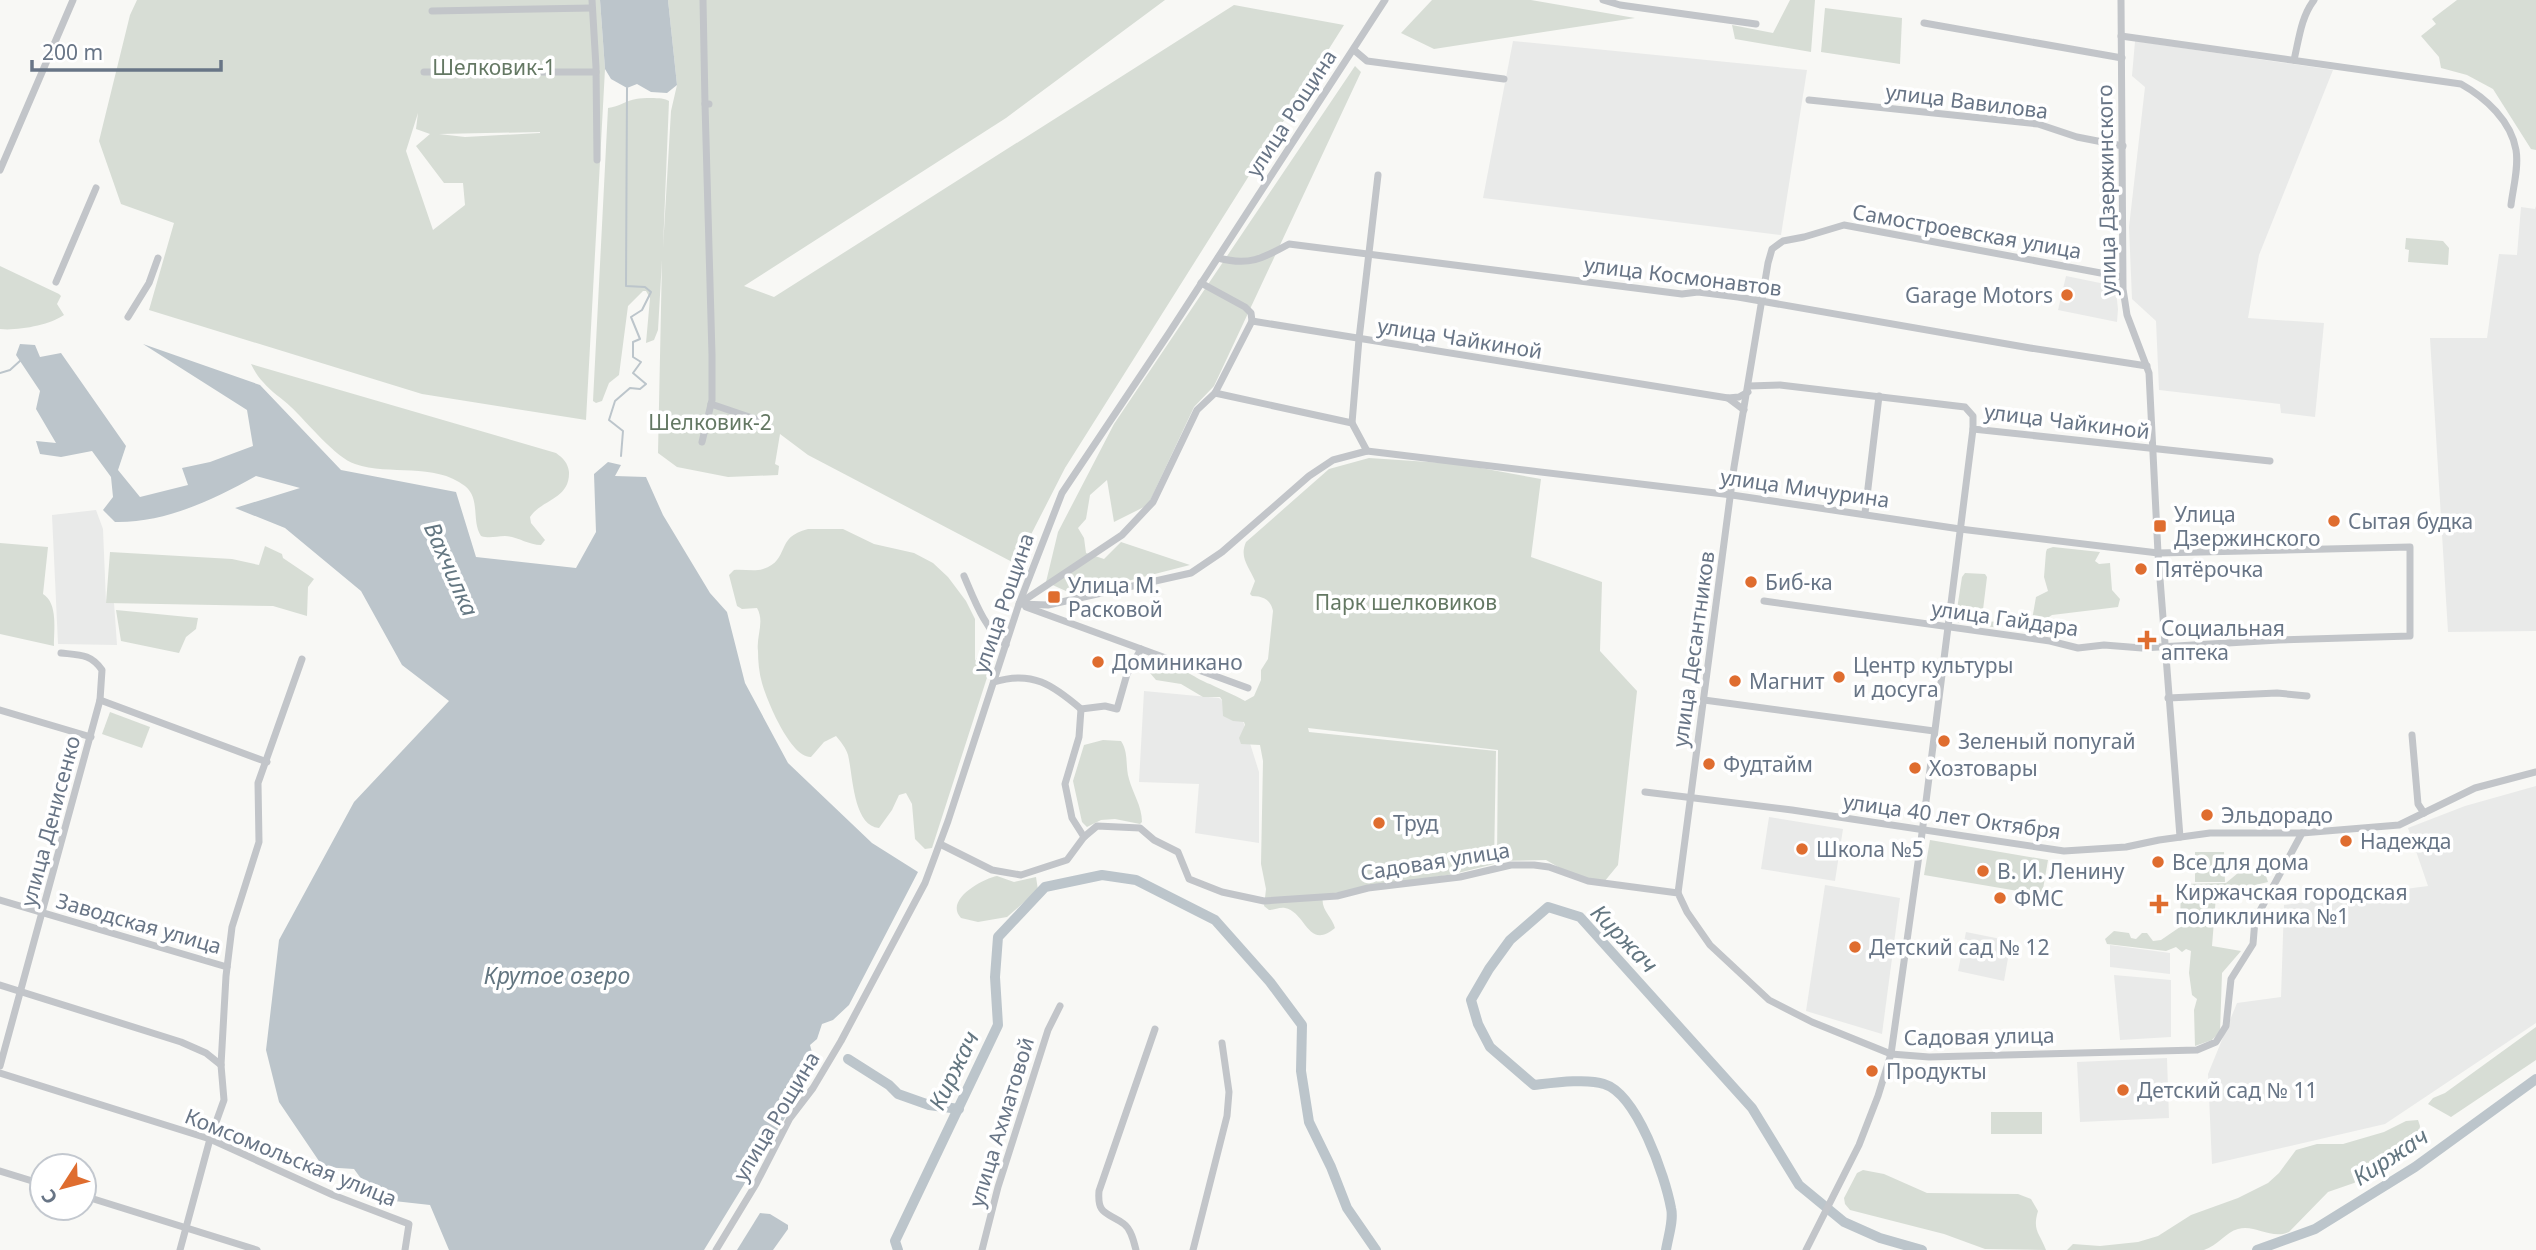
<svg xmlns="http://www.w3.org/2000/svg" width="2536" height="1250" font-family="'Noto Sans',sans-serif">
  <rect width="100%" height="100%" fill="#f8f8f5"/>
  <g fill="#e9eae9">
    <path d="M1513,41L1807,70L1781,235L1483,198Z"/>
    <path d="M2135,41L2333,70L2259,255L2248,318L2324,323L2315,417L2281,413L2280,404L2159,390L2156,321L2132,299L2129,227L2145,87L2132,76Z"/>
    <path d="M2536,206V631L2448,632L2430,338H2487L2499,254L2517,255L2521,207L2535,209Z"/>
    <path d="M2066,276L2110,285L2116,291L2118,309L2117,322L2058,310Z"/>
    <path d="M96,510L103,529L106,602L114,603L117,645L58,644L52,515Z"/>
    <path d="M1144,691L1219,698L1242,718L1259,772V843L1195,833L1199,784L1139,782Z"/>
    <path d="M2536,786V1023L2385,1124L2212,1164L2208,1074L2237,1003L2281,997L2284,905L2428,886L2408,828L2465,806Z"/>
    <path d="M1769,817L1843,829L1835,881L1761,869Z"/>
    <path d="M1825,885L1900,898L1882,1034L1806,1011Z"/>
    <path d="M1966,932L2011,941L2004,981L1958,971Z"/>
    <path d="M2110,945L2170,953V974L2110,967Z"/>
    <path d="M2114,975L2171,980V1037L2120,1040Z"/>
    <path d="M2167,1058L2169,1118L2080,1122L2077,1062Z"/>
  </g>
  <g fill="#d7ddd5" fill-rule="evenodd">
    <path d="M137,0H600L605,69L586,420L422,394L149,310L174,223L121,204L99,141L130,15ZM418,113L416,129L430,134L416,146L444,183H463L465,205L433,230L406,151ZM540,133L465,137L439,134L540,132Z"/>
    <path d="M668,0H1165L1006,118L744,286L774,297L1234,5L1344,25L1065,468L1016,564L808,455L780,434L775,464L779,466L778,475L728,477L677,467L658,453L662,260L658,330L654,340L646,343L650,298L646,291H643L628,306L619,375L609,383L602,401L596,403L593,401L608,108C619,107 627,100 636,99C644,98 663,97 669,101L663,248L671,111L677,85Z"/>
    <path d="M1432,0H1531L1635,18L1434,49L1401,33Z"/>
    <path d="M1790,0H1815L1811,52L1735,39L1732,25L1773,33Z"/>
    <path d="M2457,0H2536V150L2531,149L2493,89L2467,75L2441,68L2439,57L2421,36L2436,24L2432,19Z"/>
    <path d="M1825,8L1902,18L1900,64L1821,52Z"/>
    <path d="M1355,66L1361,72L1214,386L1194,407L1148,505L1114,522L1107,480L1090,495L1086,519L1078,528L1084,538L1086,553L1104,559L1121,542L1190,565L1100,588L1089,579L1068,592L1046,582L1058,532L1114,424Z"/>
    <path d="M2406,238L2443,241L2449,248L2448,265L2408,262L2409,250L2405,249Z"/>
    <path d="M0,266L59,294L61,296L57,304L64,315C50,325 17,331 0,329Z"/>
    <path d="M251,364L556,453C563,458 568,463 569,472C570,499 542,499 530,517L531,523L545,540L541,545C528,545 517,536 505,536C496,536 490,539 481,536C471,521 481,499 465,486C434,462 390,476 355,464C336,458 307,422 291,407C282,398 271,392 263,382C258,377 254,370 251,364Z"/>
    <path d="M1369,458L1459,464L1541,479L1531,557L1602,582L1600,651L1637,691L1618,865L1604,882L1574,876L1546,860L1497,861L1498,750L1308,728L1309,732L1496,751L1494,864L1454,874L1323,895C1320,910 1332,916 1335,928C1308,951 1306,912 1285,908C1280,907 1274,910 1269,910L1264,906L1266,889L1261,864L1263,761L1260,745L1241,744L1239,738L1245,725L1244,722L1233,721L1223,716L1222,700L1220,697H1203L1181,684L1156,680L1150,673C1166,653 1193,678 1210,684C1222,690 1233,694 1245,701L1254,696L1261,680V670L1268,659L1273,611C1271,600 1263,596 1252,596L1250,594L1255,581C1249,566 1239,558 1246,542L1329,469Z"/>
    <path d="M808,529H843L874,544L914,553L933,563L948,577L966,601L975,619V661L985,646L992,647L994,656L932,848L925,849L915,839L912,804L906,793L899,795L892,810L879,828C853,826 853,775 848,755C846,748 841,742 836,736L824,742L811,757C791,758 767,701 762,683C759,673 758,661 758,651C756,636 765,622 757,608L742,609L737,606L729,575L734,570C744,569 754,572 763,569C791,560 774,537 808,529Z"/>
    <path d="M0,543L48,547L43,594C58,603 54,630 54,646L0,634Z"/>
    <path d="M265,546L282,554L283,558L314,579L308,587L307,616L273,606L106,603L110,552L232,559L259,565Z"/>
    <path d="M2053,547L2100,552L2095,561L2099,564L2110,563L2112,590L2120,599L2118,607L2052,615L2046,619L2044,630L2030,631L2036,597L2048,591L2044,577L2046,552L2047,549Z"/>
    <path d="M1965,573L1985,574L1987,577L1982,618L1985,621L1999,622L2000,628L1955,622L1962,577Z"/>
    <path d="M116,610L198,618L196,629L186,637L179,653L121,641Z"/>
    <path d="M110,712L150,727L142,748L102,734Z"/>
    <path d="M1103,740L1121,741C1129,753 1125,766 1129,779C1133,794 1142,806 1142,822L1140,824L1115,819L1101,820L1087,827L1082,822L1073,781L1084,745Z"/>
    <path d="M1930,840L2048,860L2042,895L1924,875Z"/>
    <path d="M2195,852H2224L2225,882H2195Z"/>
    <path d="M2238,873L2261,874L2266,876L2268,882L2221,893L2216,896L2212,946L2241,951L2222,973L2220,1032L2212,1040L2195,1046L2194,1010L2197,999L2192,995L2189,973L2191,951L2186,949L2182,952L2176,947L2166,951L2107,944L2105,939L2114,931L2129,933L2131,938L2136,939L2142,933H2147L2153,941L2161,940L2180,927L2181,884L2226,883Z"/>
    <path d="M997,876L1014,882L1036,877L1038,890L1007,917L978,922L961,918C944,900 982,879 997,876Z"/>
    <path d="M2536,1027V1060L2451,1117L2428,1104L2433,1098L2445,1093Z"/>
    <rect x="1991" y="1112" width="51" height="22"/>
    <path d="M2418,1120L2420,1126L2419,1133L2382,1165L2354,1183L2328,1192L2289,1232C2271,1240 2255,1224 2238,1229C2226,1232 2217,1246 2204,1250H2067L2073,1244L2100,1246L2138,1242L2158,1236L2191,1215L2238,1198L2268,1183L2279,1173L2296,1150L2317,1144H2343L2384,1132L2406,1121Z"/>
    <path d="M1863,1170L1884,1174L1927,1193L2018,1194L2031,1199L2038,1211C2032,1231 2040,1233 2046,1250L1985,1249L1944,1234L1850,1210L1845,1204L1844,1198L1857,1173Z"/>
  </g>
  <g fill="#bcc5cb">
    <path d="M600,0H668L677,85L667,93L651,92L637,84L627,88L611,79L605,69Z"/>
    <path d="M20,344L35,345L40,357L61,353L126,446L118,470L140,497L188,485L182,468L210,462L253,446L247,410L143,344L260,385L341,470L456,492L476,557L576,568L596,532L594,474L608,462L621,465L615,476L646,477L663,515L710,593L727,612L745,683L788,763L872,843L918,872L849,1005L833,1020L822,1024L817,1039L810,1045L813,1056L804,1075L796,1077L797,1098L704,1250H449L430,1205L376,1199L354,1169L323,1167L279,1102L266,1050L279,940L354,802L449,701L402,665L361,591L285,528L235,508L300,488L256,476C213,500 165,523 115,522L103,510L113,497L111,477L92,451L61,457L40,454L36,441L56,443L36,409L40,391L16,355Z"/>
    <path d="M760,1213L770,1214L788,1225V1229L773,1250H737Z"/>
  </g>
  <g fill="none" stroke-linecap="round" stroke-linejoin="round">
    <g stroke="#bcc5cb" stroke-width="2">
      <path d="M0,373L10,370L21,360"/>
      <path d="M621,456L623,431L609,420L615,401L630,388L640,389L646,384L633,373L641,362L633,357V342L640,339L631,317L642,310L651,292L645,287L626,286L627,88"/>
    </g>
    <g stroke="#bcc5cb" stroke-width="10">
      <path d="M848,1059L889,1085L898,1094L929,1105L959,1109"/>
      <path d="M898,1250L895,1241L998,1025L995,977L998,937L1045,887L1102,875L1136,880L1215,920L1270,982L1302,1025L1301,1071L1309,1122L1331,1167L1347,1208L1376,1250"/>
      <path d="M1666,1250C1668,1237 1674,1220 1671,1208C1665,1176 1637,1094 1604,1084C1587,1078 1552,1083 1534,1085L1490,1047L1478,1024L1471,1000L1489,969L1510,940L1548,907L1580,917L1752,1108L1799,1185L1844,1222L1880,1238L1922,1250"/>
      <path d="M2257,1250L2315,1229L2415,1167L2536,1079"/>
    </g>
    <g stroke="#c2c5c9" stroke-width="7">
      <path d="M592,0L596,67L597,160"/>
      <path d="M703,0L705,104H709"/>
      <path d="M1603,0L1620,5L1756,24"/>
      <path d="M2121,0L2123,289L2127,315L2149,373L2158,553L2180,837"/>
      <path d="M432,11L592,8"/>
      <path d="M1924,23L2122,58"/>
      <path d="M2121,36L2461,84C2486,98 2511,121 2516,150C2519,167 2513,188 2511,205"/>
      <path d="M1354,50L1367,61L1504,79"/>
      <path d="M2294,60C2299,39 2301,17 2314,0"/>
      <path d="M424,72H596"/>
      <path d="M1809,100L2038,124L2077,137L2123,146"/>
      <path d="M0,170L73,0"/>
      <path d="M1218,258C1249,266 1262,259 1289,244L1682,294L1698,292L1738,297L2030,348L2147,366"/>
      <path d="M56,282L96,188"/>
      <path d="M1201,283L1245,307L1251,313L1252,321L1728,398L1744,410"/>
      <path d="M128,317L149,283L158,258"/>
      <path d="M1749,386L1780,385L1965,407L1973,416V429L2270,461"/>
      <path d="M1215,393L1352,423L1367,451"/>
      <path d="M1728,398L1739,397L1748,392"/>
      <path d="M711,404L761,421"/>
      <path d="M1352,423L1359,339L1378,175"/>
      <path d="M702,442L712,400V355L705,104"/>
      <path d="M1865,513L1879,396"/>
      <path d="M964,576C974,599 985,630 1006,645"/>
      <path d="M1020,603L1122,535L1153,502L1197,410L1215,393L1252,321"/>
      <path d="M1019,604L1048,605L1191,573L1222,552L1309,476L1333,460L1367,451L1732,495L1960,529L2158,553L2410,547V636L2279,640L2142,648L2104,645L2078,648L2050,641L1764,601"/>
      <path d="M1026,607L1248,688"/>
      <path d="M994,682C1032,670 1053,685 1081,709L1105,706L1117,709L1127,674L1141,649"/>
      <path d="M2168,698L2277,693L2307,696"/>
      <path d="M100,700L267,762"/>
      <path d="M1704,700L1934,731"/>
      <path d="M1081,709L1079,737L1065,784L1072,818L1084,837"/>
      <path d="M0,710L91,737"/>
      <path d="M2412,735L2418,804L2424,813"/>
      <path d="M1645,792L1792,810L2064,851L2126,847L2159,840L2210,833H2302L2399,825L2475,788L2536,772"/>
      <path d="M940,844L992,870L1021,875L1067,860L1084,837L1097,826L1140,828L1154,840L1178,852L1189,879L1222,892L1264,901L1337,896L1368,888L1460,877L1511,865H1534L1549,867L1588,881L1678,893L1687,912L1710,945L1769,1000L1812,1022L1891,1054L1929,1057L2197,1050L2216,1042L2226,1026L2231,979L2253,944L2255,920L2302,833"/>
      <path d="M1678,893L1734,467L1768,263L1772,249L1783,241L1804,237L1844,225L2122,277"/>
      <path d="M0,900L227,967"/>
      <path d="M0,985L181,1042L206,1053L221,1065"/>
      <path d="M0,1066L100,700L102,670C91,654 80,655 61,653"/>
      <path d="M0,1073L210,1139L333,1195L409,1224L405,1250"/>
      <path d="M0,1171L42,1184"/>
      <path d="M84,1196L257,1250"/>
      <path d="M180,1250L210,1139L224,1100L221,1065L226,976L232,927L259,842L258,783L302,659"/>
      <path d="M716,1250L756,1184L790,1118L813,1088L841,1041L925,883L948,821L1019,604L1062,493L1169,333L1385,0"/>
      <path d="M982,1250L998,1187L1048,1030L1060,1006"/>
      <path d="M1136,1250C1134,1242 1131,1229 1124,1224C1108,1212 1097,1216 1099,1191L1155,1029"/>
      <path d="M1193,1250L1227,1116L1229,1092L1222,1043"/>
      <path d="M1806,1250L1859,1145L1878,1096L1891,1054L1921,841L1973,429"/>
    </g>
  </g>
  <g fill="#df6d2f" stroke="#fff" stroke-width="2.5">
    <circle cx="2067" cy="295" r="7"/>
    <circle cx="2334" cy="521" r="7"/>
    <rect x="2153" y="519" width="14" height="14" rx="3.5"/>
    <circle cx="2141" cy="569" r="7"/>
    <circle cx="1751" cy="582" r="7"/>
    <rect x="1047" y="590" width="14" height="14" rx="3.5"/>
    <path d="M2143.5 629.5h7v7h7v7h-7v7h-7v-7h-7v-7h7z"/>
    <circle cx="1098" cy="662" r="7"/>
    <circle cx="1839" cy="677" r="7"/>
    <circle cx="1735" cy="681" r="7"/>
    <circle cx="1944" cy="741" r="7"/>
    <circle cx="1709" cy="764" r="7"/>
    <circle cx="1915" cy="768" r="7"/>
    <circle cx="2207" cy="815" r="7"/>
    <circle cx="1379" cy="823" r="7"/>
    <circle cx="2346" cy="841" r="7"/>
    <circle cx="1802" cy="849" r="7"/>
    <circle cx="2158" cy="862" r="7"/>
    <circle cx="1983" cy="871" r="7"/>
    <circle cx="2000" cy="898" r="7"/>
    <path d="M2155.5 893.5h7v7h7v7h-7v7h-7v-7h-7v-7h7z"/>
    <circle cx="1855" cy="947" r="7"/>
    <circle cx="1872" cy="1071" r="7"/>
    <circle cx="2123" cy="1090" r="7"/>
  </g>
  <g text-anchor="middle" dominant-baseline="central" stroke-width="7" stroke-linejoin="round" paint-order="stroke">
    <g font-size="21" fill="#647863" stroke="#fff">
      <text x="494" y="67">Шелковик-1</text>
      <text x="710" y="422">Шелковик-2</text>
      <text x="1406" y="602">Парк шелковиков</text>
    </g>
    <g font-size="21" fill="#687586" stroke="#fff">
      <text transform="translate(1967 101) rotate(7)">улица Вавилова</text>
      <text transform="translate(1291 113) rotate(-57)">улица Рощина</text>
      <text transform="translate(2106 190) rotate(-91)">улица Дзержинского</text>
      <text transform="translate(1967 231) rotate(10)">Самостроевская улица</text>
      <text transform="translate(1683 276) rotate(7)">улица Космонавтов</text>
      <text transform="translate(1460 338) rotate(9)">улица Чайкиной</text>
      <text transform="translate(2067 421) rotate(7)">улица Чайкиной</text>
      <text transform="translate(1805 488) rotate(8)">улица Мичурина</text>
      <text transform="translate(1003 603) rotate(-71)">улица Рощина</text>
      <text transform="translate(2005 618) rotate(8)">улица Гайдара</text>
      <text transform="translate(1693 649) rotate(-82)">улица Десантников</text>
      <text transform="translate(1952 816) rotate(8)">улица 40 лет Октября</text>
      <text transform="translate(50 821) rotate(-75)">улица Денисенко</text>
      <text transform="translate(1435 861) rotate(-9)">Садовая улица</text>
      <text transform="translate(139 923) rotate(16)">Заводская улица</text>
      <text transform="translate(1979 1036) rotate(-1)">Садовая улица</text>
      <text transform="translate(776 1116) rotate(-59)">улица Рощина</text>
      <text transform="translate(1001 1122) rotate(-73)">улица Ахматовой</text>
      <text transform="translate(291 1157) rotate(22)">Комсомольская улица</text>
    </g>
    <g font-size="21" fill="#687586" stroke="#fff" text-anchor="start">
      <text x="2053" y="295" text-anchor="end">Garage Motors</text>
      <text x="2174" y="514">Улица<tspan x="2174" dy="24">Дзержинского</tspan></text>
      <text x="2348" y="521">Сытая будка</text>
      <text x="2155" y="569">Пятёрочка</text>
      <text x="1765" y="582">Биб-ка</text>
      <text x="1068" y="585">Улица М.<tspan x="1068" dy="24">Расковой</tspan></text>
      <text x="2161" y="628">Социальная<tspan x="2161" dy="24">аптека</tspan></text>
      <text x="1112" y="662">Доминикано</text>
      <text x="1853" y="665">Центр культуры<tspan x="1853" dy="24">и досуга</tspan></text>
      <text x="1749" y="681">Магнит</text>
      <text x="1958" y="741">Зеленый попугай</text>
      <text x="1723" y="764">Фудтайм</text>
      <text x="1929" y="768">Хозтовары</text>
      <text x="2221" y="815">Эльдорадо</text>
      <text x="1393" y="823">Труд</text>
      <text x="2360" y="841">Надежда</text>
      <text x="1816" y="849">Школа №5</text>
      <text x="2172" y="862">Все для дома</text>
      <text x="1997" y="871">В. И. Ленину</text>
      <text x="2175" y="892">Киржачская городская<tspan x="2175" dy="24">поликлиника №1</tspan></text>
      <text x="2014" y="898">ФМС</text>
      <text x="1869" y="947">Детский сад № 12</text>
      <text x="1886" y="1071">Продукты</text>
      <text x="2137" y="1090">Детский сад № 11</text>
    </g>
    <g font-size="23" font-style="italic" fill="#637681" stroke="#fff">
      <text transform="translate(452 569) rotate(66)">Вахчилка</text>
      <text transform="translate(1625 938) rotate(46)">Киржач</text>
      <text x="557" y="975">Крутое озеро</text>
      <text transform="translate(953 1070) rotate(-64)">Киржач</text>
      <text transform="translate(2390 1156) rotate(-33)">Киржач</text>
    </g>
  </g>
  <g transform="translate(63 1187) rotate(234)"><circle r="33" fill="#ffffff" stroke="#c3c8cf" stroke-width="2"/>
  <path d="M0-5L12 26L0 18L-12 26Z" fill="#df6d2f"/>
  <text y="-10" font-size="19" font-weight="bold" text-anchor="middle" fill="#687586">С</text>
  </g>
  <path d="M32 60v10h189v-10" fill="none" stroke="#687586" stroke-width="3.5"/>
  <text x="42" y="60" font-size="21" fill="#687586" stroke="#ffffff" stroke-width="5" paint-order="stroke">200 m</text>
</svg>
